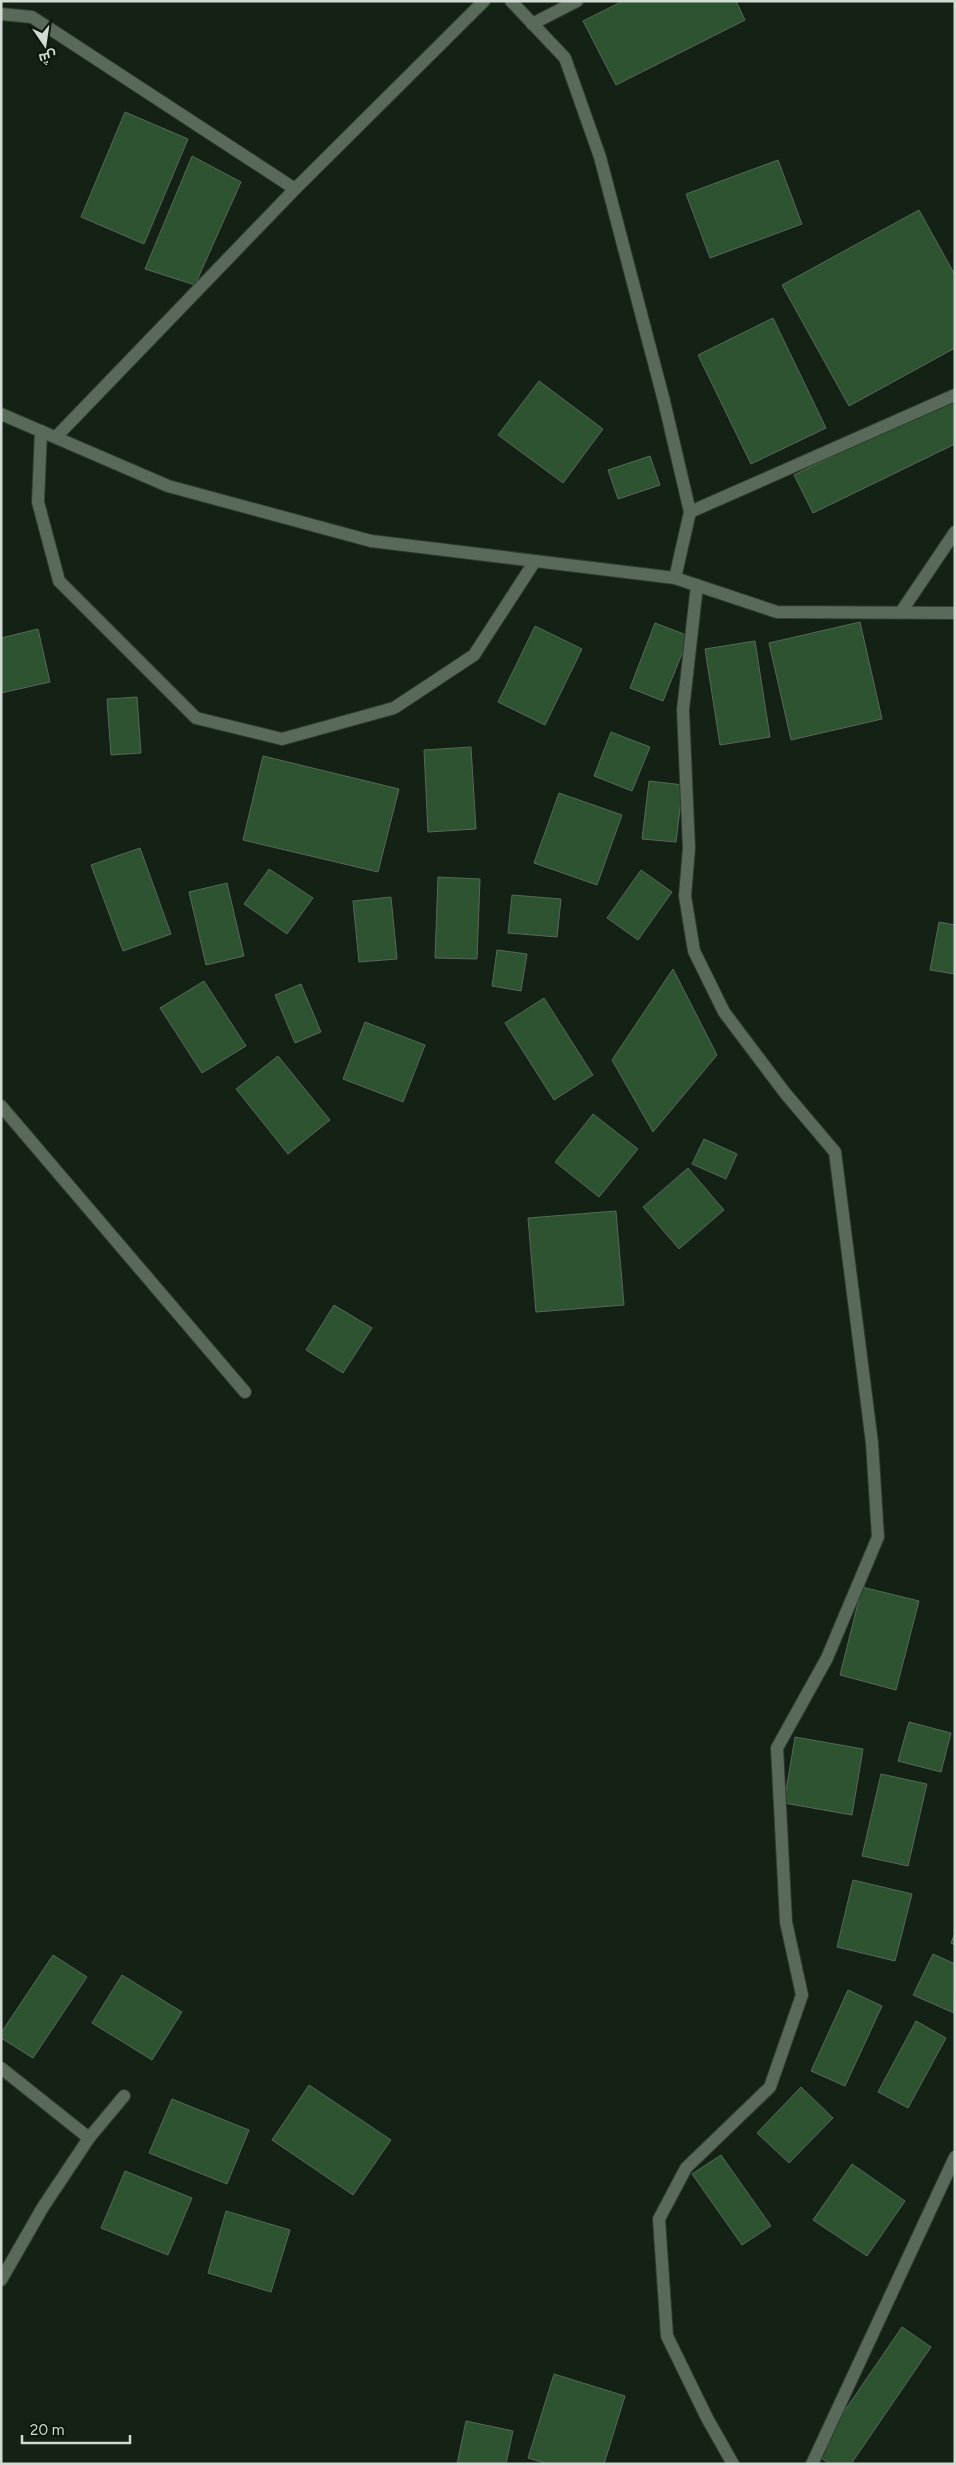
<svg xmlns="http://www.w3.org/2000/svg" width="956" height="2465" font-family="Figtree,Cairo,sans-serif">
  <rect width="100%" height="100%" fill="#142215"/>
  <g fill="#2d5331" stroke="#586859">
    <path d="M623,1H736L745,20L616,85L583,21Z"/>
    <path d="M125,112L188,139L144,244L81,217Z"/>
    <path d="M192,156L241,182L195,285L145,269Z"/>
    <path d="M778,160L802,224L710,258L686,194Z"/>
    <path d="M919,210L955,275V348L849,406L782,285Z"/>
    <path d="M773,318L826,428L751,464L698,355Z"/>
    <path d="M539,381L603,429L563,483L498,435Z"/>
    <path d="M955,397V444L813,513L794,475Z"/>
    <path d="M650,456L660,485L618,499L608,470Z"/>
    <path d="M860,622L882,719L791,740L769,643Z"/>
    <path d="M655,623L689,636L663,701L630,688Z"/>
    <path d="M535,626L582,649L545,725L498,702Z"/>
    <path d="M38,629L50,682L1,693V638Z"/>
    <path d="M755,641L770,737L720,745L705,649Z"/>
    <path d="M137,697L141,753L111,755L107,699Z"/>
    <path d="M611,732L650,747L632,791L594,776Z"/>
    <path d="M471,747L476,829L428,832L424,750Z"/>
    <path d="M263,756L399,789L378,872L243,840Z"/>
    <path d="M649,781L683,785L676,842L642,839Z"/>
    <path d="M559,793L622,815L597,885L534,863Z"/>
    <path d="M140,848L171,934L123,951L91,865Z"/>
    <path d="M269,869L313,898L287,934L244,904Z"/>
    <path d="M641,870L672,892L638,940L607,918Z"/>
    <path d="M438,877L480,879L477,959L435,958Z"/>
    <path d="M227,883L244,956L206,965L189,892Z"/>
    <path d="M512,895L561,899L557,937L508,933Z"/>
    <path d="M391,897L397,959L359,962L353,901Z"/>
    <path d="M939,922L955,925V974L930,970Z"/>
    <path d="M497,950L527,954L521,991L492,986Z"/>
    <path d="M673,969L717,1055L653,1132L612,1060Z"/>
    <path d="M204,981L246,1046L202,1073L160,1008Z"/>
    <path d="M301,984L321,1032L295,1043L275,995Z"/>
    <path d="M544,998L593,1075L554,1100L505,1023Z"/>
    <path d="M365,1022L425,1045L403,1102L343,1079Z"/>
    <path d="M278,1056L330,1120L288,1154L236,1089Z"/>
    <path d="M593,1114L638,1149L599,1197L555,1162Z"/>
    <path d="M704,1139L737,1154L726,1179L692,1164Z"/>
    <path d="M688,1168L724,1210L679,1249L643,1207Z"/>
    <path d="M616,1211L624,1305L536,1312L528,1218Z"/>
    <path d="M334,1305L372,1328L343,1373L306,1350Z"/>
    <path d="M862,1587L919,1601L896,1690L840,1675Z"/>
    <path d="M909,1722L951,1733L941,1772L898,1761Z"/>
    <path d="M795,1737L863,1749L852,1815L784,1803Z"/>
    <path d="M881,1774L927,1784L908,1866L862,1856Z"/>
    <path d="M853,1880L912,1894L895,1961L837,1947Z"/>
    <path d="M955,1933V1945L951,1943Z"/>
    <path d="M933,1954L955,1964L954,2013L913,1995Z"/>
    <path d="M53,1955L87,1977L33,2058L1,2038V2033Z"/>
    <path d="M122,1975L182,2012L152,2060L92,2023Z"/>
    <path d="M848,1990L882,2006L845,2086L811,2071Z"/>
    <path d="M916,2021L946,2038L908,2108L878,2092Z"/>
    <path d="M309,2085L391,2140L353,2195L272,2140Z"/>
    <path d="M801,2087L833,2118L789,2163L757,2133Z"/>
    <path d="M172,2099L249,2130L227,2184L149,2153Z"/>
    <path d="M721,2155L771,2226L742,2245L692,2174Z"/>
    <path d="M852,2164L905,2201L867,2256L813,2220Z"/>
    <path d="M125,2171L192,2198L168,2255L101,2228Z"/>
    <path d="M226,2211L290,2230L271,2292L208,2273Z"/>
    <path d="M902,2327L931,2347L851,2464H830L815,2454Z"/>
    <path d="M554,2374L625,2396L604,2464H548L528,2458Z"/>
    <path d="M466,2421L513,2431L506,2464H457Z"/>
  </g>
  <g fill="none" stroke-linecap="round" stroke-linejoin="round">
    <defs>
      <g id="minor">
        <path d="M511,1L565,58L600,157L664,401L690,512L675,578"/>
        <path d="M1,14L32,17L295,189"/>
        <path d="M532,24L577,1"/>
        <path d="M1,414L168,486L371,541L675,578L777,612L955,613"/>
        <path d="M41,431L38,502L59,581L196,718L282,739L394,708L474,655L535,561"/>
        <path d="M56,437L295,189L484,1"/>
        <path d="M690,512L955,395"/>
        <path d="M697,585L683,710L689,848L685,896L694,951L724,1012L785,1093L835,1152L872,1443L878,1537L827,1658L777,1748L786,1922L802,1995L770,2087L686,2168L659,2219L667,2336L707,2418L733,2464"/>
        <path d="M901,612L955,532"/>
        <path d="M1,1106L245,1392"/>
        <path d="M1,2068L89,2138"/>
        <path d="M1,2280L43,2207L89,2138L124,2096"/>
        <path d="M812,2464L955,2157"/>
      </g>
    </defs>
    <use href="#minor" stroke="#2f3c30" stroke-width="14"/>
    <use href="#minor" stroke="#5a6a5a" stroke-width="12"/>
  </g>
  <rect width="956" height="2465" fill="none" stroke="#d2dbd3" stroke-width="5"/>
  <g transform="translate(45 45) rotate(167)" stroke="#0b180c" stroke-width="4" paint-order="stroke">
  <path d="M0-4L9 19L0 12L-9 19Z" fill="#d2dbd3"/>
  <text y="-8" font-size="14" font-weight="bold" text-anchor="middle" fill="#d2dbd3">ش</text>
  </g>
  <path d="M22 2435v8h108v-8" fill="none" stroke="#d2dbd3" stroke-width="2.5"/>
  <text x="30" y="2435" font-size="15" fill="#d2dbd3" stroke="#0b180c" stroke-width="4" paint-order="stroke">20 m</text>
</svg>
